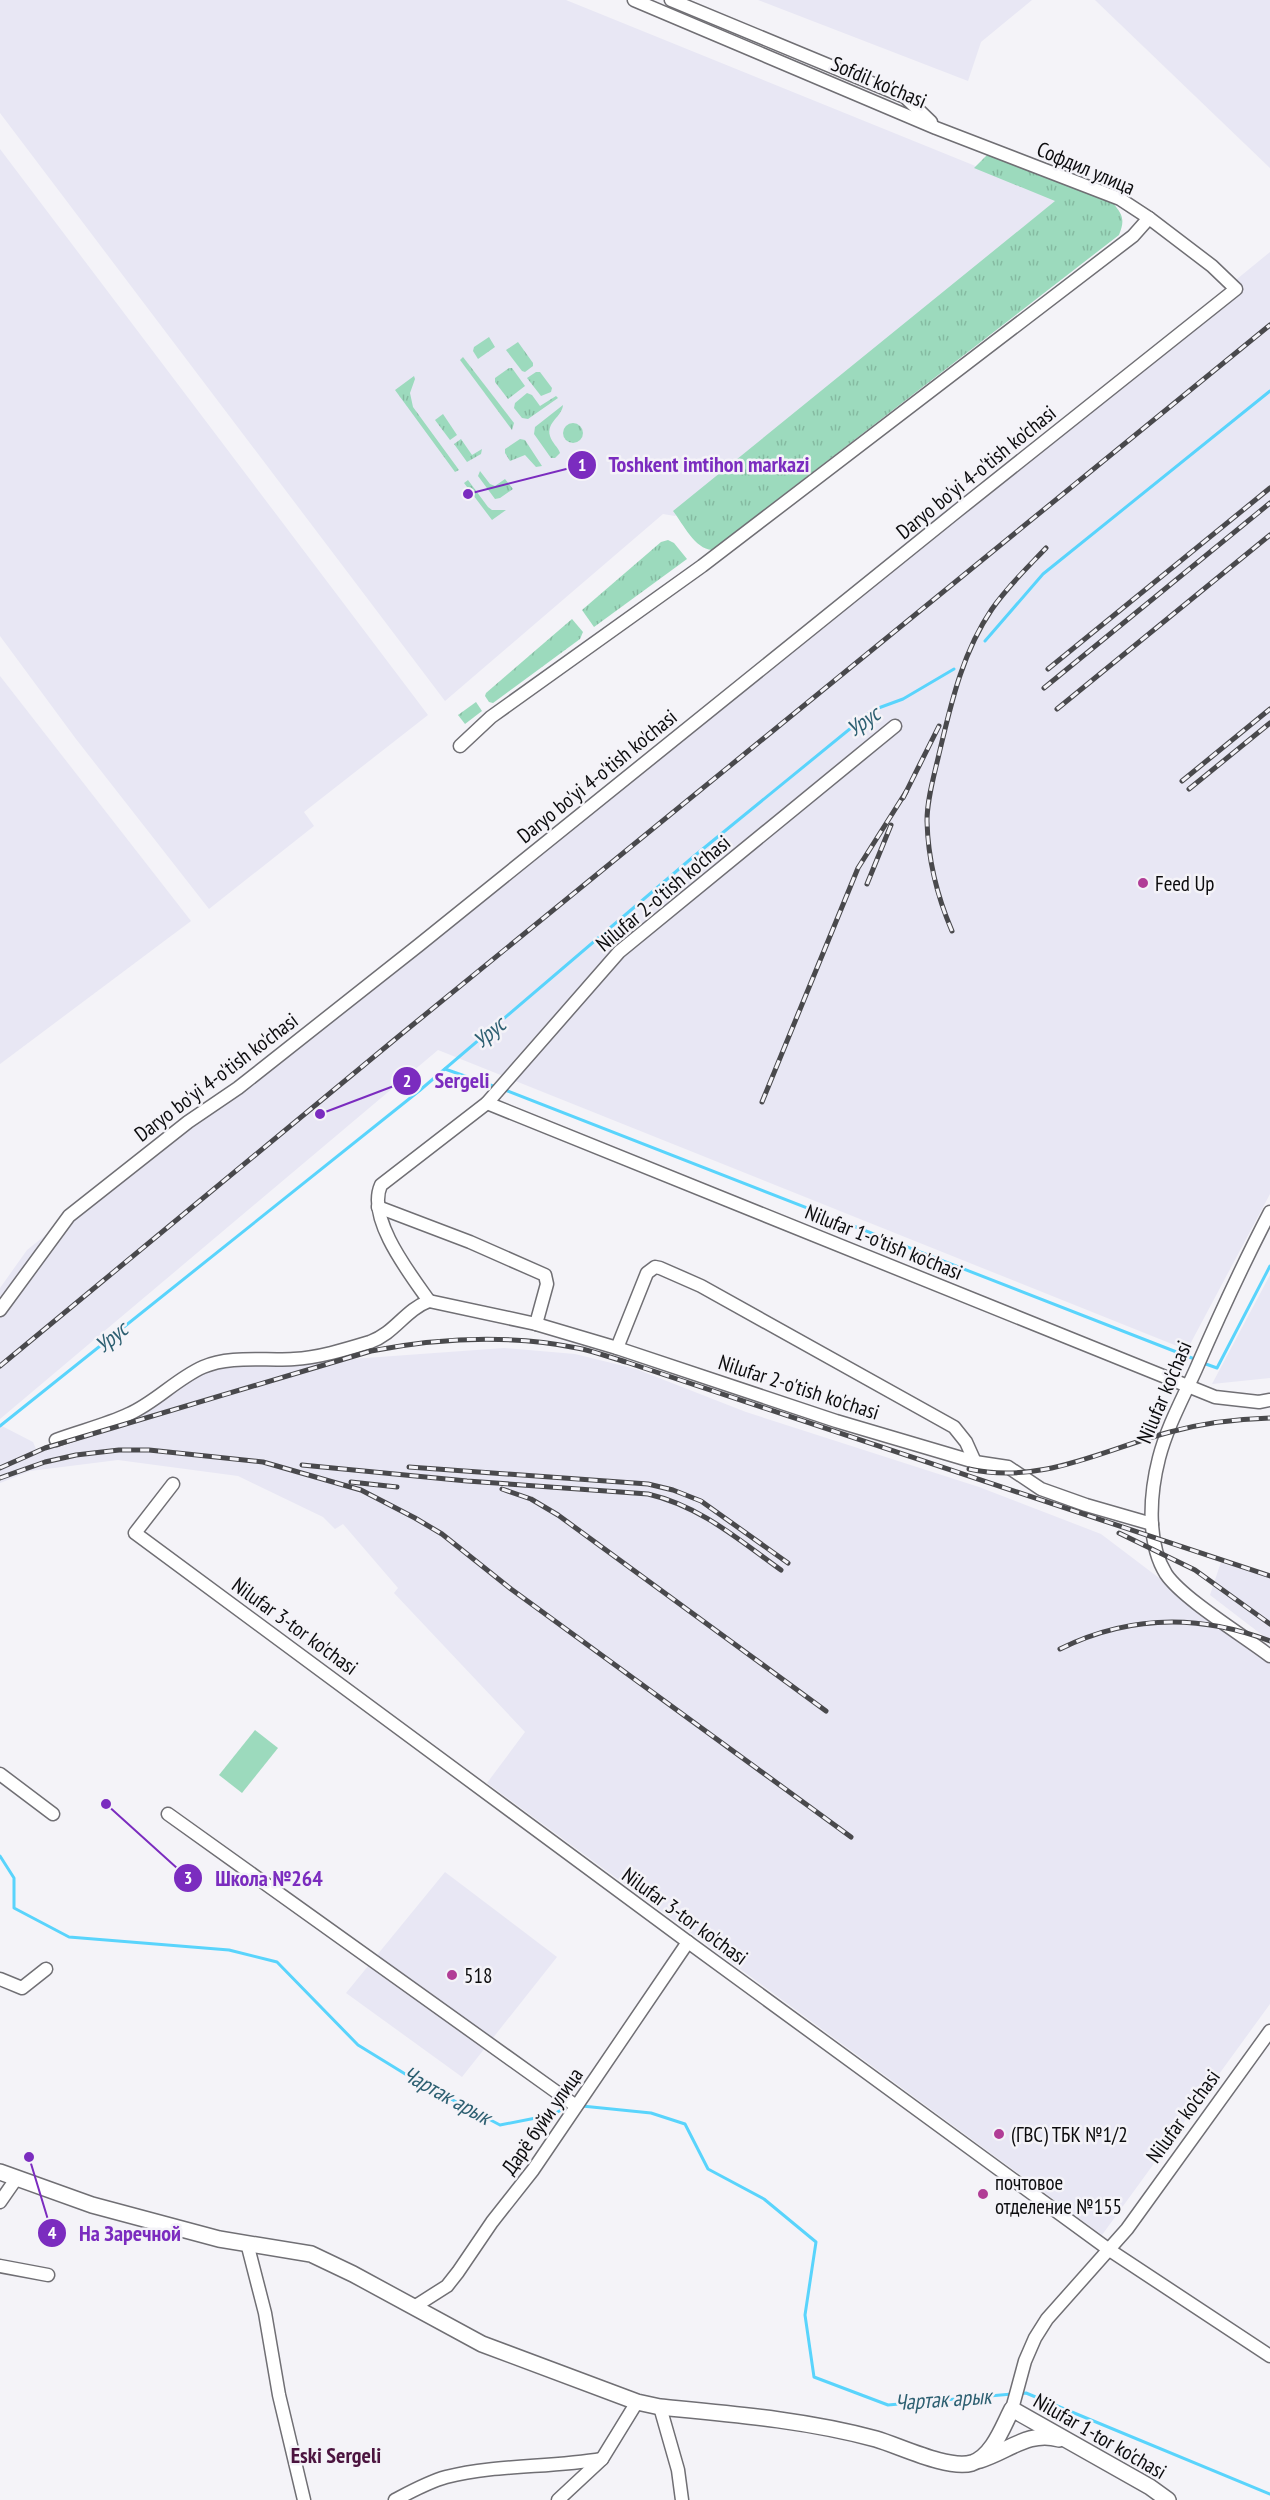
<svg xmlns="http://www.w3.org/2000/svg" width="1270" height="2500" font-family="'PT Sans Narrow',sans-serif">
  <defs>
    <pattern id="grass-tufts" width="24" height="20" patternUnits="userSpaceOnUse" patternTransform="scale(1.5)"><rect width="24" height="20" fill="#9cdabd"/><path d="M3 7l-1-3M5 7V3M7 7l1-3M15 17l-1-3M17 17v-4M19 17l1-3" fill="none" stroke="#85baa1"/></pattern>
  </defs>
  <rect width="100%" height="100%" fill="#f4f3f8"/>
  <g fill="#e8e7f4">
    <path d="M0,0H566L1062,201L675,516L663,514L445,701L0,113Z"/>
    <path d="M758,0H1032L981,42L968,81Z"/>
    <path d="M1095,0H1270V168Z"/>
    <path d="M0,149L428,715L304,812L314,826L209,909L76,739L0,636Z"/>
    <path d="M1270,252V1194L1187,1350L438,1050L0,1419V1288L27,1250L667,739L950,506L1060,424Z"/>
    <path d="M0,676L191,921L0,1064Z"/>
    <path d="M1270,1275V1378L1212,1384Z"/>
    <path d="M504,1348L575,1354L636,1369L746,1412L979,1487L1101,1534L1270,1662V2004L1102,2235L487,1783L525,1732L394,1593L398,1588L343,1524L335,1529L323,1517L238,1476L118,1460L30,1471L0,1483V1425L33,1442L36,1449L134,1417L190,1379L211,1369Z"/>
    <path d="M1221,1562L1270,1578V1641L1210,1595Z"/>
    <path d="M445,1872L557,1957L462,2077L346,1993Z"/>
  </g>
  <g fill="url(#grass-tufts)">
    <path d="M988,154L1113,203C1123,215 1125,220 1119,235L712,550C695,549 683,524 673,511L1055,201L974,168Z"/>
    <path d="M489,337L495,347L478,359L473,351L474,347Z"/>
    <path d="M518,342L533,363V366L525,372L522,371L506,350Z"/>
    <path d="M463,357L514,423L512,430L460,360Z"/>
    <path d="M509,368H512L525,386L508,399L495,382V378Z"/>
    <path d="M536,372H540L552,388L551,392L541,396L527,378Z"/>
    <path d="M414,376L415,379L410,393L413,407L459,470L455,472L395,390Z"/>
    <path d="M527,393L532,395L540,406L556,396L558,398L528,419L522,418L514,408L515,403Z"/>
    <path d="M563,405C562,417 546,422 550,436C552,443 558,447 560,453L555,458H551L534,434L535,427Z"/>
    <path d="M443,414L457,435L450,440L435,420Z"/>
    <circle cx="573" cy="433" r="10"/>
    <path d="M461,439L472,455L482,449L481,454L467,462L454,444Z"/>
    <path d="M520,439L525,440L542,466L536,467L525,455L510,461L505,453V449Z"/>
    <path d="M480,471L490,484L495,486L505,479L513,489L500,498L495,499L478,476Z"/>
    <path d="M468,480L488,507L492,510H506L492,520L464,483Z"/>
    <path d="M668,540L674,543L687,559L594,627L582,610L661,542Z"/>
    <path d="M572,619L583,632L580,639L493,703L489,702L485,696L486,693Z"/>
    <path d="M476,702L482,711L465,724L458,715Z"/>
  </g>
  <path fill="#9cdabd" d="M255,1730L278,1748L242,1793L219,1775Z"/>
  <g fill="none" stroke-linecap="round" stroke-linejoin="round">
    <g stroke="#59d4fc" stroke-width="3">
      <path d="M985,641L1043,574L1270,391"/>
      <path d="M445,1069L496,1087"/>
      <path d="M505,1090L1197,1360"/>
      <path d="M1203,1363L1217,1368L1270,1266"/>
      <path d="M0,1426L419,1091L693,857L873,710L903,699L954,669"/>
      <path d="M0,1856L14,1878V1908L69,1937L229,1950L277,1962L358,2045L415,2080L500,2125L551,2115L570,2106"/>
      <path d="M582,2106L651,2113L685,2124L708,2169L764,2199L816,2242L805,2315L814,2377L888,2405L1012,2394"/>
      <path d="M1019,2394L1026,2393L1270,2494"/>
    </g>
    <defs>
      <g id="minor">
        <path d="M671,0L905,97L931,122"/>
        <path d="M460,746L491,717L702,566L1133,236L1149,218"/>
        <path d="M487,1103L1215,1397L1259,1402L1270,1400"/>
        <path d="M378,1207L470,1242L545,1275L547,1284L536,1324"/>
        <path d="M1270,1212C1243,1264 1219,1316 1196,1369C1183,1398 1167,1427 1159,1458C1150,1493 1146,1542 1166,1574C1183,1599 1244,1636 1270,1656"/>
        <path d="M429,1301C410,1274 366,1218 381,1185L487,1103L619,952L895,726"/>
        <path d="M0,1310L69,1216L188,1122L238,1088L419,945L956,512L1236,289L1212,266L1149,218L1120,199L936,128L634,0"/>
        <path d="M617,1348L647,1273L655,1267L660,1268L701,1286L954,1427L966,1442L975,1462"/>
        <path d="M56,1440C80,1431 106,1425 129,1414C156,1402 176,1379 203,1367C230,1355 265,1361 294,1359C318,1358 347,1349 370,1342C395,1333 405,1310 429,1301L536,1324L617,1348L836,1421L975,1462L1008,1467L1041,1489L1086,1505L1152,1524"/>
        <path d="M173,1484L135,1533L688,1942L1108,2249L1270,2356"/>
        <path d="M0,1774L53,1814"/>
        <path d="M168,1814L576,2106"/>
        <path d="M0,1979L22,1988L46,1969"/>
        <path d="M0,2202L16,2179"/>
        <path d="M247,2243L265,2313L279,2395L304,2500"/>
        <path d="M0,2266L48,2275"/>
        <path d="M414,2307L447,2286L458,2272L492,2222L533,2170L688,1942"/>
        <path d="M660,2407L678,2470L682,2500"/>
        <path d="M1012,2409L1025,2361L1035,2338L1047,2319L1127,2229L1270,2031"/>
        <path d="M395,2500C412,2491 428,2482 446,2477C497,2464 550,2468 602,2459"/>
        <path d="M558,2500L602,2459L637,2402"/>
      </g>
      <g id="tertiary">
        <path d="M0,2172L92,2205L219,2239L311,2254L353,2274L482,2344L637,2402L660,2407C732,2414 806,2420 876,2439C900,2446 948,2470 972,2463C993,2456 1003,2426 1012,2409L1150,2487L1168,2500"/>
        <path d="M980,2460C1007,2452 1029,2430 1059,2439"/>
      </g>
    </defs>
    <use href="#minor" stroke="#706f74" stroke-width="15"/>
    <use href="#tertiary" stroke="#706f74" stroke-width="18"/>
    <use href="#minor" stroke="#fff" stroke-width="12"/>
    <use href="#tertiary" stroke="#fff" stroke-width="15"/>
    <defs>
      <g id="rail">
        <path d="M1048,669L1270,488"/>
        <path d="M1044,688L1270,503"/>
        <path d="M1057,709L1270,535"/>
        <path d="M1182,781L1270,709"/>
        <path d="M1189,789L1270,723"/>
        <path d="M903,798L939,726"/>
        <path d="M867,884L891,825"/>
        <path d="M952,931C937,896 928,860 927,821C927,799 934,776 939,754C951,704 962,653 992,609C1007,587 1027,568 1046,548"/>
        <path d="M762,1102L858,868L906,792"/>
        <path d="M0,1366L399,1036L1270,325"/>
        <path d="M302,1465L467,1481L648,1494C700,1506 739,1540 781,1570"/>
        <path d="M409,1467L648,1484L673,1490L701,1501L788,1563"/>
        <path d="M0,1468L45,1448L371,1351C439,1338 508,1334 577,1348C593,1351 609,1357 626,1362L1270,1576"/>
        <path d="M969,1469C1041,1485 1102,1450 1170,1432C1203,1423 1236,1419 1270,1418"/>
        <path d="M0,1478L45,1462L76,1455L119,1450H149L263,1462L361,1490L415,1518L442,1534L511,1589L851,1837"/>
        <path d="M351,1482L397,1487"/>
        <path d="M502,1489L531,1499L558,1515L826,1711"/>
        <path d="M1119,1533L1195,1570L1270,1624"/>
        <path d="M1060,1649C1129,1615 1199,1614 1270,1641"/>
      </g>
    </defs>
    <use href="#rail" stroke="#49494c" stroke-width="5"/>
    <use href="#rail" stroke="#f4f3f8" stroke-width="3" stroke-dasharray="9" stroke-linecap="butt"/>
  </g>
  <g fill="#b13d96" stroke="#f4f3f8" stroke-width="2">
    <circle cx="1143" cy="883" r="6"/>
    <circle cx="452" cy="1975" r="6"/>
    <circle cx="999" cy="2134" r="6"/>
    <circle cx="983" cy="2194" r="6"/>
  </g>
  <g text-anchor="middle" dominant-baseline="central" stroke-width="5" stroke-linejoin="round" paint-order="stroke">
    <g font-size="21" fill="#0c0c0e" stroke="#f4f3f8">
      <text transform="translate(879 82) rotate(23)">Sofdil ko'chasi</text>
      <text transform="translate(1086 168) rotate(23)">Софдил улица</text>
      <text transform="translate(976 472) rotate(-39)">Daryo bo'yi 4-o'tish ko'chasi</text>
      <text transform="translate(597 776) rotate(-39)">Daryo bo'yi 4-o'tish ko'chasi</text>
      <text transform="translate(663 893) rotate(-40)">Nilufar 2-o'tish ko'chasi</text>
      <text transform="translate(216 1077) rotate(-37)">Daryo bo'yi 4-o'tish ko'chasi</text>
      <text transform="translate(884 1242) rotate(22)">Nilufar 1-o'tish ko'chasi</text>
      <text transform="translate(799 1387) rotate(18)">Nilufar 2-o'tish ko'chasi</text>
      <text transform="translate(1164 1392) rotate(-67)">Nilufar ko'chasi</text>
      <text transform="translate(295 1626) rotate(36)">Nilufar 3-tor ko'chasi</text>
      <text transform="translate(685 1916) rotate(36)">Nilufar 3-tor ko'chasi</text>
      <text transform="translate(1183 2116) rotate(-54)">Nilufar ko'chasi</text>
      <text transform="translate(542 2121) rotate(-55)">Дарё буйи улица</text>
      <text transform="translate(1100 2436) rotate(30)">Nilufar 1-tor ko'chasi</text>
    </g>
    <g font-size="21" fill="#0c0c0e" stroke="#f4f3f8" text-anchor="start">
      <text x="1155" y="883">Feed Up</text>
      <text x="464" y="1975">518</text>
      <text x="1011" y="2134">(ГВС) ТБК №1/2</text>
      <text x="995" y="2182">почтовое<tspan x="995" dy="24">отделение №155</tspan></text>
    </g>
    <g font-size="22" font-style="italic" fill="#2d5f71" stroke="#f4f3f8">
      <text transform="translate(863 721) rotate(-35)">Урус</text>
      <text transform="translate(489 1032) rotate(-40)">Урус</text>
      <text transform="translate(111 1337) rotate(-39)">Урус</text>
      <text transform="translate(447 2095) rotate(29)">Чартак арык</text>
      <text transform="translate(943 2399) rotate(-4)">Чартак арык</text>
    </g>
    <g font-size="22" font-weight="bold" fill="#4b143f" stroke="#f4f3f8">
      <text x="336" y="2455">Eski Sergeli</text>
    </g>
  </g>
  <path fill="none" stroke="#7b2cbf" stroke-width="2" d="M468 494L582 465M320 1114L407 1081M106 1804L188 1878M29 2157L52 2233"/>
  <g fill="#7b2cbf" stroke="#f4f3f8" stroke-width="2">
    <circle cx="468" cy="494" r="6"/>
    <circle cx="320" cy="1114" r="6"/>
    <circle cx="106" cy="1804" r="6"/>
    <circle cx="29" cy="2157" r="6"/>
    <circle cx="582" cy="465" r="15"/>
    <circle cx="407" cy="1081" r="15"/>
    <circle cx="188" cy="1878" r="15"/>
    <circle cx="52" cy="2233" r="15"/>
  </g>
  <g font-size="18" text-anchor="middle" font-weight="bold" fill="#fff">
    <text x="582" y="471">1</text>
    <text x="407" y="1087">2</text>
    <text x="188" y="1884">3</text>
    <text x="52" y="2239">4</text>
  </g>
  <g font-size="22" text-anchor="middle" font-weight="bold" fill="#7b2cbf" stroke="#f4f3f8" stroke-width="5" stroke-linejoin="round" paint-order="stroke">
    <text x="709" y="472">Toshkent imtihon markazi</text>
    <text x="462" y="1088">Sergeli</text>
    <text x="269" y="1886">Школа №264</text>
    <text x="130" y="2241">На Заречной</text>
  </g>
</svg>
